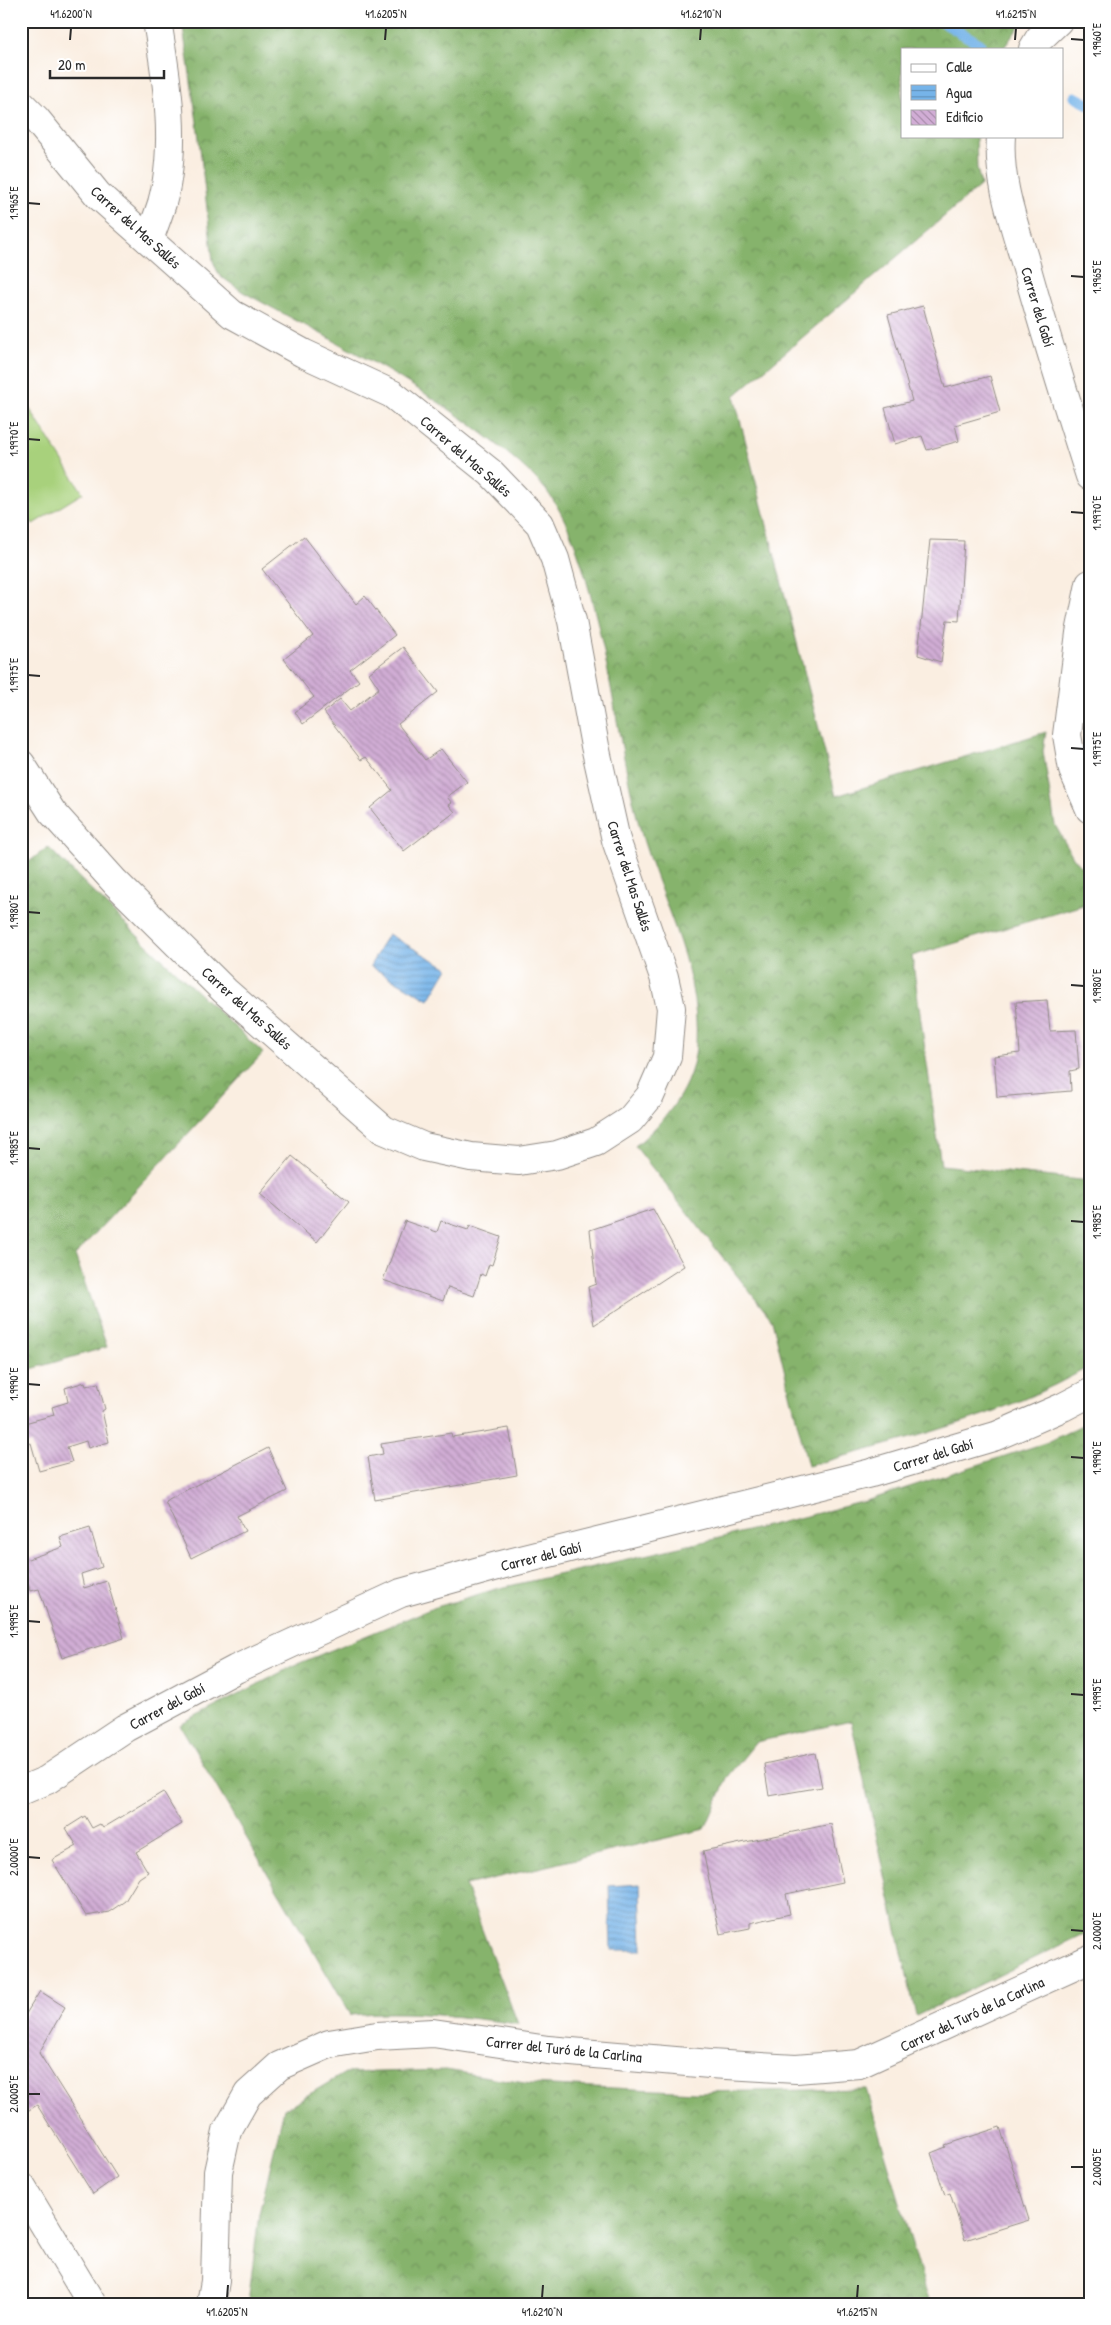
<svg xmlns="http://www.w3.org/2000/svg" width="1111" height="2325" font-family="'Patrick Hand',sans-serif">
  <defs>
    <pattern id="forest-crowns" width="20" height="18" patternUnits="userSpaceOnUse" patternTransform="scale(1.25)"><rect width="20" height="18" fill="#86b36c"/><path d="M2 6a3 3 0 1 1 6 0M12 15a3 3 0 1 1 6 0" fill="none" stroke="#6e9259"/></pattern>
    <pattern id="water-rules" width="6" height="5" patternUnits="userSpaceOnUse" patternTransform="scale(1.25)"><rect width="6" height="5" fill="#76b4e9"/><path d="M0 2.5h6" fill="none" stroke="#6193bd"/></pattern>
    <pattern id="building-back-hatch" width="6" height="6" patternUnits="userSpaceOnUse" patternTransform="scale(1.25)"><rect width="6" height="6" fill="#d1add5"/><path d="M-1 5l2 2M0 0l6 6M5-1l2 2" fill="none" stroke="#aa8dad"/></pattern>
  </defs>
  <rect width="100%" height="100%" fill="#fff"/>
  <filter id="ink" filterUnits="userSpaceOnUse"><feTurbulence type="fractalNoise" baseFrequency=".02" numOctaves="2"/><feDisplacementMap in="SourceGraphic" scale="10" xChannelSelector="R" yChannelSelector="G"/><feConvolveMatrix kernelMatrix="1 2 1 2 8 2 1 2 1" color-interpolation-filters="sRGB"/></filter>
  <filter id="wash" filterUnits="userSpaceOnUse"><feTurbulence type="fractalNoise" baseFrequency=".0096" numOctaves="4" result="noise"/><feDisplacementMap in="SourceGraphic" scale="20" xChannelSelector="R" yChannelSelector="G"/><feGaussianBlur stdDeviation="1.12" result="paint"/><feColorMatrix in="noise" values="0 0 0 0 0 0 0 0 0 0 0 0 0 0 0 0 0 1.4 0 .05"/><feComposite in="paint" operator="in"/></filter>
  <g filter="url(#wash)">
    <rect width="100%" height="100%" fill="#faeee1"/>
    <g fill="url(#forest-crowns)" stroke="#586f4c">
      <path d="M182,21H1023L1003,49H902V136H976L977,168L981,185L734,396L836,796L1046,732L1043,751L1055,825L1073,857L1090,877V903L912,956L941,1165L1090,1181V1366C1004,1417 903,1440 808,1466L772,1320L635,1146C666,1121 694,1086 696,1044C701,962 654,891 636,813C618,740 610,665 590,593C580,557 569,520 546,490C530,471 510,455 491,440C415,380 327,338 243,292L219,275L213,261L197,122Z"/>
      <path d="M48,847L146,944L263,1053L75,1255L107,1347L21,1372V868Z"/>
      <path d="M1090,1421V1931L916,2016L851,1721L756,1742L727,1778L705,1829L465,1885L518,2024C463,2017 406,2009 351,2015L180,1725L295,1665L433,1608L496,1589L719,1538L866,1501L1048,1442Z"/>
      <path d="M446,2070L531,2084L696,2092L866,2089L930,2304H248L259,2214L284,2109L345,2073Z"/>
    </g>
    <path fill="#a8d17c" stroke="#6a7e54" d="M22,397L83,493L33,524L21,506Z"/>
    <g fill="url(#water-rules)" stroke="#50708a">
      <path d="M388,934L448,968L429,1000L370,966Z"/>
      <path d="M640,1884L642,1950H611L609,1886Z"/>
    </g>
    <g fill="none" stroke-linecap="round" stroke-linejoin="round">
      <g stroke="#76b4e9" stroke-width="11">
        <path d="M941,21L980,44"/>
        <path d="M1075,97L1090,105"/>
      </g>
    </g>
    <g id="blocks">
      <g fill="url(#building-back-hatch)">
        <path d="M923,306L945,388L990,376L1000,412L955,425L959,441L927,450L922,436L895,444L885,408L912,401L888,315Z"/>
        <path d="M304,536L356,604L365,596L395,635L350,670L359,681L303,724L295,712L314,697L284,659L313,636L262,569Z"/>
        <path d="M930,540L964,541L959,621L947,620L941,662L918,655Z"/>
        <path d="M403,647L438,692L398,724L425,760L441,749L467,782L447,797L452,803L449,805L455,812L404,851L370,808L392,790L366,757L361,760L324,712L340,699L350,711L379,688L369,673Z"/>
        <path d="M1047,1000L1050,1031L1076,1030L1079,1069L1070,1071L1071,1091L997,1097L994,1056L1020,1053L1016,1002Z"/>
        <path d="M292,1156L349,1202L317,1242L260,1194Z"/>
        <path d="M653,1209L684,1266L594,1325L588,1287L596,1284L590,1230Z"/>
        <path d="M405,1221L437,1232L441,1221L468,1230L470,1226L501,1237L492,1265L489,1264L485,1276L481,1274L474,1296L448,1287L443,1301L383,1280Z"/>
        <path d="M85,1382L86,1386L98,1383L105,1409L102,1411L109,1442L88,1448L86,1441L67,1447L72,1462L39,1471L31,1443L25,1445L21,1424L54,1415L52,1407L68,1402L65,1388Z"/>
        <path d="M509,1428L517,1475L375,1500L368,1457L383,1454L381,1444L451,1433L452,1437Z"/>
        <path d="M268,1448L287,1491L237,1516L245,1531L191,1558L165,1501Z"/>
        <path d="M90,1528L102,1567L81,1574L84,1588L107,1581L124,1638L62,1658L39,1589L30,1591L22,1561L63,1547L60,1537Z"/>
        <path d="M815,1753L822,1787L769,1796L764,1764Z"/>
        <path d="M163,1792L182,1824L136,1852L148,1872L139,1878L125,1901L109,1912L86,1916L52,1860L77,1846L66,1828L85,1816L92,1828L100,1824L103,1828Z"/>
        <path d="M831,1824L843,1882L786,1894L790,1914L750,1923V1928L720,1934L703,1851Z"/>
        <path d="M40,1991L65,2007L39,2053L117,2177L93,2194L37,2105L21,2115V2022Z"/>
        <path d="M1000,2127L1029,2220L965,2240L950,2193L945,2195L931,2153L946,2147L945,2145Z"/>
      </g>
    </g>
  </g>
  <g filter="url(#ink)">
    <use href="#blocks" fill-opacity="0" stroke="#928c86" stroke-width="1"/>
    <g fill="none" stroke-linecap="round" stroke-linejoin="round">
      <defs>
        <g id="minor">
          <path d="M1033,49L1039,39L1058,21"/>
          <path d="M21,104L36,119L98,195L232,314L303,353L392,394L491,473L540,524L555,559L572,621L595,746L616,840L664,977L671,1008L667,1057L650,1096L630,1120L596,1142L557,1155L519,1161L471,1157L424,1147L384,1130L225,991L115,882L52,812L21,764"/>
          <path d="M1001,136C998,178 1012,218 1024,258C1044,331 1067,404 1090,476"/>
          <path d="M149,240C153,228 158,216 162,203C178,146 167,79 157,21"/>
          <path d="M1090,584L1080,633L1067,735L1073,770L1090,809"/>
          <path d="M21,1791L47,1780L125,1728L236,1669L401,1593L501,1565L871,1473L996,1436L1063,1407L1090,1393"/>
          <path d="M21,2186L92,2304"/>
          <path d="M211,2304L215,2281L218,2172L227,2131L248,2094L279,2066L329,2044L377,2036L433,2033L548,2050L710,2064L796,2069L859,2064L1090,1959"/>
        </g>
      </defs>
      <use href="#minor" stroke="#928c86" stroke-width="30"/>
      <use href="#minor" stroke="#fff" stroke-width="28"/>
    </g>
  </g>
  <path fill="none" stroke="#2b2b2b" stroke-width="2" d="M1071,39L1084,40M70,40L71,28M385,40L386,28M700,40L701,28M1015,40L1016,28M28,203L40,204M1071,276L1084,277M28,439L40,440M1071,512L1084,513M28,675L40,676M1071,748L1084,749M28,912L40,913M1071,985L1084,986M28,1148L40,1149M1071,1221L1084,1222M28,1384L40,1385M1071,1457L1084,1458M28,1621L40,1622M1071,1694L1084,1695M28,1857L40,1858M1071,1930L1084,1931M28,2094H40M1071,2167H1084M227,2298L228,2285M542,2298L543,2285M857,2298L858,2285"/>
  <g text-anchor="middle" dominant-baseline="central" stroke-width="4.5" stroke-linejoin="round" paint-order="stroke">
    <g font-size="15" fill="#2b2b2b" stroke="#fff">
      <text transform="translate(136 227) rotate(42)">Carrer del Mas Sallés</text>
      <text transform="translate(1038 307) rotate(73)">Carrer del Gabí</text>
      <text transform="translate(466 456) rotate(41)">Carrer del Mas Sallés</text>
      <text transform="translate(630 876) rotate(72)">Carrer del Mas Sallés</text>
      <text transform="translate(247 1008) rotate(42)">Carrer del Mas Sallés</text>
      <text transform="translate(933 1455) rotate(-17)">Carrer del Gabí</text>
      <text transform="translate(541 1556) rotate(-14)">Carrer del Gabí</text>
      <text transform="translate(167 1706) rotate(-28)">Carrer del Gabí</text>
      <text transform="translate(972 2014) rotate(-25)">Carrer del Turó de la Carlina</text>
      <text transform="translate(564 2049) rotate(6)">Carrer del Turó de la Carlina</text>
    </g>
  </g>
  <rect width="1111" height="2325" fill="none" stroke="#fff" stroke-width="55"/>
  <rect x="901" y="48" width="162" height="90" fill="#ffffff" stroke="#aaaaaa"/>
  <rect x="911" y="64" width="25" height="8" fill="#ffffff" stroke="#aaaaaa"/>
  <text x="946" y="72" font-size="15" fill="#2b2b2b">Calle</text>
  <rect x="911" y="85" width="25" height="15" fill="url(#water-rules)" stroke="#aaaaaa"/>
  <text x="946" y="98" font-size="15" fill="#2b2b2b">Agua</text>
  <rect x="911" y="110" width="25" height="15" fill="url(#building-back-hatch)" stroke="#aaaaaa"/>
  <text x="946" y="122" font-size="15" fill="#2b2b2b">Edificio</text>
  <path d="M50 70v8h114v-8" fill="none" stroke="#2b2b2b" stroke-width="2.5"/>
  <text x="58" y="70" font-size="15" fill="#2b2b2b" stroke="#ffffff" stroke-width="4" paint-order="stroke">20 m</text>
  <rect x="28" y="28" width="1056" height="2270" fill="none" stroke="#2b2b2b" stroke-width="2"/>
  <g font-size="12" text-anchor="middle" fill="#2b2b2b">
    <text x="71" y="18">41.6200°N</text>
    <text x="386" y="18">41.6205°N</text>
    <text x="701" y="18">41.6210°N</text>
    <text x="1016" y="18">41.6215°N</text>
    <text transform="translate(1097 40) rotate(-90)" y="4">1.9960°E</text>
    <text transform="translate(14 203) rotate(-90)" y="4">1.9965°E</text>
    <text transform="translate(1097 277) rotate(-90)" y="4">1.9965°E</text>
    <text transform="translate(14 439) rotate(-90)" y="4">1.9970°E</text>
    <text transform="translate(1097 513) rotate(-90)" y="4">1.9970°E</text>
    <text transform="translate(14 675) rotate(-90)" y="4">1.9975°E</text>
    <text transform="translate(1097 749) rotate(-90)" y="4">1.9975°E</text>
    <text transform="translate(14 912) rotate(-90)" y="4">1.9980°E</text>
    <text transform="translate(1097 986) rotate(-90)" y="4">1.9980°E</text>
    <text transform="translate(14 1148) rotate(-90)" y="4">1.9985°E</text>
    <text transform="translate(1097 1222) rotate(-90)" y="4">1.9985°E</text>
    <text transform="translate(14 1384) rotate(-90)" y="4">1.9990°E</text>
    <text transform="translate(1097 1458) rotate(-90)" y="4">1.9990°E</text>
    <text transform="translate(14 1621) rotate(-90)" y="4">1.9995°E</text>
    <text transform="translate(1097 1695) rotate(-90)" y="4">1.9995°E</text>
    <text transform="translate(14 1857) rotate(-90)" y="4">2.0000°E</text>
    <text transform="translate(1097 1931) rotate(-90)" y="4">2.0000°E</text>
    <text transform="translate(14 2094) rotate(-90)" y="4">2.0005°E</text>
    <text transform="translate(1097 2167) rotate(-90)" y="4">2.0005°E</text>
    <text x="227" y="2316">41.6205°N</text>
    <text x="542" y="2316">41.6210°N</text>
    <text x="857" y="2316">41.6215°N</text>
  </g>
</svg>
